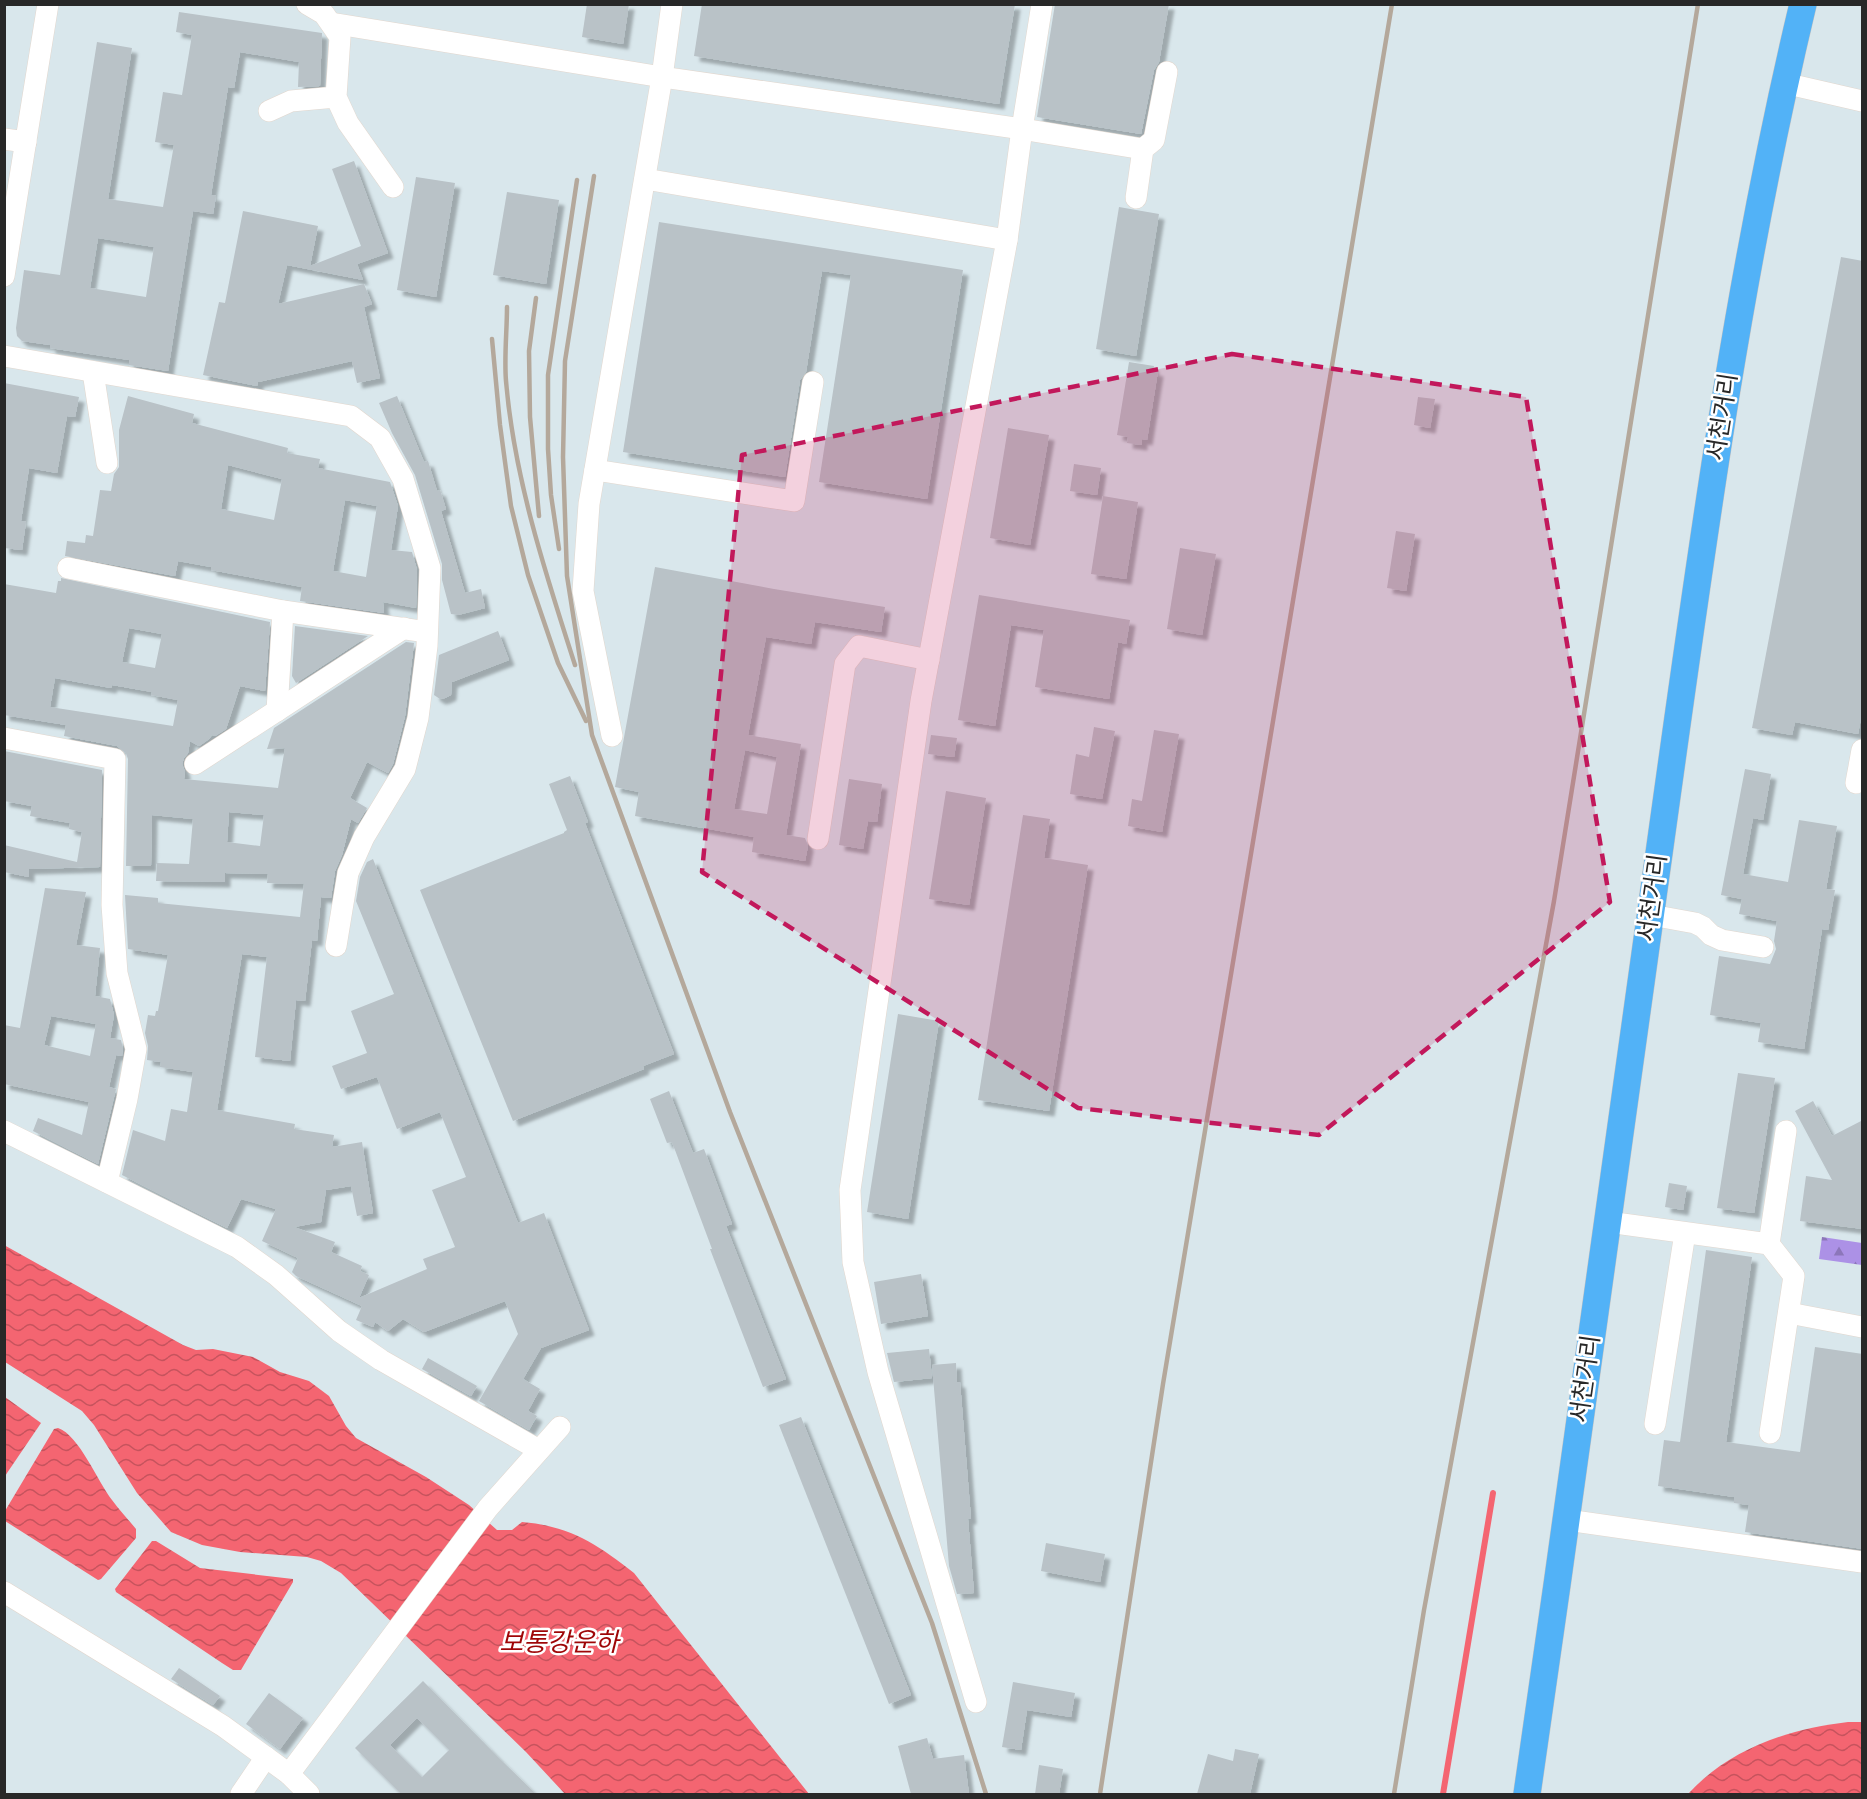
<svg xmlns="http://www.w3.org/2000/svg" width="1867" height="1799" font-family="'Alegreya Sans','Noto Sans KR',sans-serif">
  <defs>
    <pattern id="forest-firs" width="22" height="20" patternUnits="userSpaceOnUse" patternTransform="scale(1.5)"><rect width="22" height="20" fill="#ac91e6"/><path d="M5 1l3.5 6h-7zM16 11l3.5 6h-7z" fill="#8c76ba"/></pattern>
    <pattern id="water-waves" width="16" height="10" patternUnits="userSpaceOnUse" patternTransform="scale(1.5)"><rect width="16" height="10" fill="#f46571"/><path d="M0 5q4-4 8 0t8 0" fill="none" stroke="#c6535d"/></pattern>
    <filter id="shadow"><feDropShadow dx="5.5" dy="5.5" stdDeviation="1.5" flood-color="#0004"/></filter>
  </defs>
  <rect width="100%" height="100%" fill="#d9e7ec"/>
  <path fill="url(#forest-firs)" d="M1822,1237L1862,1243V1265L1819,1259Z"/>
  <g fill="url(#water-waves)">
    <path d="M4,1245L183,1345L196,1350L213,1349L253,1357L280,1372L309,1381L329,1396L346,1426L356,1438L426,1477L469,1505L497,1530H512L522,1522C570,1526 597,1544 634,1573L809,1794H565L526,1752L341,1573L321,1561L307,1557L240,1552L202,1545L171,1532L137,1493L94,1425L82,1411L5,1362Z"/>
    <path d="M5,1397L41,1423L5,1476Z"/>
    <path d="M58,1428C79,1435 98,1482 112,1500C119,1510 128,1519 136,1529V1538L101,1579L98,1580L5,1521V1511L54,1429Z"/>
    <path d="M152,1541H156L200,1568L293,1579V1582L241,1670H233L222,1663L116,1592L115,1589Z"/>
    <path d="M1848,1722H1862V1794H1688C1729,1749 1788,1729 1848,1722Z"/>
  </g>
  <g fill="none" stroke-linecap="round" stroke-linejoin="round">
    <path stroke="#f46571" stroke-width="6" d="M1443,1794L1493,1493"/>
  </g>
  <g fill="#b9c2c7" fill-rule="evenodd" filter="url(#shadow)">
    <path d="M587,4H629L623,44L582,37Z"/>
    <path d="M702,4H1015L999,104L694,56Z"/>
    <path d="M1055,4H1169L1159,62L1154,70L1141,134L1037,117Z"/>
    <path d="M179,12L322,33L320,86L298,87L299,62L240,52L234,88L228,87L211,195L216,196L213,214L193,211L168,371L129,365V360L50,348V345L22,341L17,336L16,328L24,270L60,275L97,42L132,48L108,199L163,207L174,145L155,142L163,92L182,95L192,35L176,32ZM98,238L154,247L146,297L90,288Z"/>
    <path d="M354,161L388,253L357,264L363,280L287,265L278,304L364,284L372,304L364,307L380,378L357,383L352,361L258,382L257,386L203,375L219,302L225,303L243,211L318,226L310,266L361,246L332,169Z"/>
    <path d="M416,177L455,183L436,297L397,290Z"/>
    <path d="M507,192L559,200L546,284L493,275Z"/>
    <path d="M1119,207L1159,214L1136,356L1096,349Z"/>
    <path d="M659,222L963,270L927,499L819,482L851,275L822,271L806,372L800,380L785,477L623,452Z"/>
    <path d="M1841,257L1863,261V708L1858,734L1795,722L1792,735L1752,728Z"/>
    <path d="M1129,362L1154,366L1153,370L1158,371L1147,440L1142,439V445L1127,443L1128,437L1117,435Z"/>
    <path d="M4,383L79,397L75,417L67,416L57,473L29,468L21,521L26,522L22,550L4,548Z"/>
    <path d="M128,396L194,414L192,423L288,448L287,453L320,459L318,468L390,482L398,506L391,550L412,552L417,570L416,608L383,602L384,613L300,601L302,587L211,570V567L178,561L175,576L65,556L67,541L85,543L86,535L93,536L100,490L111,491L114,474L119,467V430ZM228,465L282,479L274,520L221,509ZM345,500L377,506L366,577L333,571Z"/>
    <path d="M397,396L424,462L428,461L437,491L440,490L446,509L441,511L465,593L481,589L485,608L458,615L451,614L442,580V564L415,475L392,433L379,403Z"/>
    <path d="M1418,397L1435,399L1430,428L1414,425Z"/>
    <path d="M1008,428L1049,435L1030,545L990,538Z"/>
    <path d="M1074,464L1101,468L1097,495L1070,491Z"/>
    <path d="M1103,496L1138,502L1126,579L1091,574Z"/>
    <path d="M1396,531L1415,534L1406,591L1387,588Z"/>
    <path d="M1180,548L1216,554L1202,635L1167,629Z"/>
    <path d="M655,567L774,589L885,607L881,632L815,622L811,644L766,637L748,735L801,744L786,835L805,838L808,846L805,861L752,852L754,837L635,816L639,792L615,787ZM745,750L777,757L767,814L734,809Z"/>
    <path d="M61,578L270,622L265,691L240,686L226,729L215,736L212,735L209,739L199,746L190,741L188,753L184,758L182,764L185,772L184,779L278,788L285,748L267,749L274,728L406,642L414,643L405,716L393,764L388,773L367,762L350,798L367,808L358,823L351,819L342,855L335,871L331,898L321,897L317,941L312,940L305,1001L296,1000L290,1061L255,1057L267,957L242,954L217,1110L295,1124L294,1129L334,1135L332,1147L362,1142L373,1213L357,1216L351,1186L326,1190L321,1222L294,1227L335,1242L331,1252L362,1266L360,1271L369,1275L359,1298L427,1269L423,1259L455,1247L432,1190L466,1177L440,1112L397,1129L377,1077L341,1089L332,1066L367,1053L351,1011L394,994L356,901L360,877L367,862L373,859L518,1223L544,1213L589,1330L541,1348L523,1379L540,1389L528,1411L537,1416L529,1430L479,1401L518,1334L505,1301L424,1332L403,1319L388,1331L375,1322L373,1327L356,1320L362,1306L296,1276L292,1272L298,1258L262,1241L276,1209L241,1199L227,1228L122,1175L133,1130L165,1141L171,1109L187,1112L193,1072L160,1067L161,1062L147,1060L148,1046L145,1033L148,1015L155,1016L156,1011H158L168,955L128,949L125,895L158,898V903L300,917L304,884L267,883L268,874L225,873V882L156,881L157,863L189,864L193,819L152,815L151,866H126L128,759L126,753L117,746L64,736L66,725L4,715V584L56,593L58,581H61ZM129,628L162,634L155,668L122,662ZM55,678L111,688L112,685L152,692L151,695L178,700L173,726L50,707ZM229,812L264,815L260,846L227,842Z"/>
    <path d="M979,595L1130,620L1126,644L1118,642L1109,699L1035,687L1044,630L1011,625L995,726L958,720Z"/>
    <path d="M295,626L368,636L296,683L292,676Z"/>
    <path d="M498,631L509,660L452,682L451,695L445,698L440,699L434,695L439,655Z"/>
    <path d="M1094,727L1115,731L1102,799L1070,794L1076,754L1089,757Z"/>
    <path d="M1154,730L1179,734L1162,832L1128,826L1132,799L1142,801Z"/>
    <path d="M931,735L957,738L954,757L928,754Z"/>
    <path d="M4,751L102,770L100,867L29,869V877L4,872V845L77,862L82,832L69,829L70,823L30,816L32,806L4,801Z"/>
    <path d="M1745,769L1771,774L1763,820L1753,818L1743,874L1788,882L1799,820L1837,826L1826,889L1835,890L1828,930L1822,929L1804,1049L1758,1042L1761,1023L1710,1015L1719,956L1770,964L1776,949L1774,941L1777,921L1739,914L1742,899L1721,895Z"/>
    <path d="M570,776L588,822L585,823L674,1054L643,1066L644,1069L513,1121L420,890L564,833V832L567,830L549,784Z"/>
    <path d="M849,779L882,784L877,822L868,821L863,849L839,845Z"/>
    <path d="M946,791L986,798L969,905L929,899Z"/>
    <path d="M1023,815L1050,819L1044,858L1088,865L1049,1111L978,1100Z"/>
    <path d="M45,888L86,892L76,945L100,948L95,996L110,999L114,1015L110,1038L121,1040L123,1049L122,1056L116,1055L109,1087L116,1089L98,1164L33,1131L38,1118L82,1135L89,1102L4,1084V1025L20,1028ZM51,1016L96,1024L90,1056L44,1045Z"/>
    <path d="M898,1014L939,1021L908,1219L867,1212Z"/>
    <path d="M1738,1073L1775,1078L1754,1213L1717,1208Z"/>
    <path d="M669,1091L693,1153L704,1149L732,1224L726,1226L786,1379L763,1387L710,1249H712L672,1142L667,1143L650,1099Z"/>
    <path d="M1813,1101L1832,1136L1863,1120V1229L1800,1221L1806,1176L1832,1180L1795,1111Z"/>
    <path d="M1669,1183L1687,1186L1683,1210L1665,1207Z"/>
    <path d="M1706,1250L1752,1257L1726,1442L1800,1452L1815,1347L1863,1354V1444L1860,1461H1863V1549L1745,1532L1749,1505L1734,1503V1497L1658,1486L1664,1440L1680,1442Z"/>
    <path d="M921,1274L928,1316L881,1324L874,1282Z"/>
    <path d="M929,1349L932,1378L894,1382L887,1353Z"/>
    <path d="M428,1358L477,1386L471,1396L422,1369Z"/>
    <path d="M956,1363L957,1382H960L971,1519H968L974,1593L957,1594L949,1566L932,1365Z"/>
    <path d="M801,1417L911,1695L889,1704L779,1425Z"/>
    <path d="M1046,1543L1105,1554L1100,1582L1041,1571Z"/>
    <path d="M179,1668L220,1696L213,1705L171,1679Z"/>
    <path d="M423,1681L499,1758L536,1794H401L355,1748ZM417,1718L449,1750L422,1777L390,1745Z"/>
    <path d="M1013,1682L1075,1693L1071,1717L1027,1710L1021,1750L1002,1747Z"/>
    <path d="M269,1693L303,1718L280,1749L246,1724Z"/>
    <path d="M927,1738L933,1759L964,1755L969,1794H911L898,1746Z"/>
    <path d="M1235,1749L1259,1754L1250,1794H1197L1208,1754L1233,1761Z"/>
    <path d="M1039,1765L1063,1769L1059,1794H1035Z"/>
  </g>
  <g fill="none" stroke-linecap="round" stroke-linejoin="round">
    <defs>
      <g id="minor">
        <path d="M307,4L324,14L340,37L336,97L348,123L393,187"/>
        <path d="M331,23L662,77L1022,129L1143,149"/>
        <path d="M1784,83L1862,101"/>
        <path d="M269,111L291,101L336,97"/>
        <path d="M4,139L26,142"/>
        <path d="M645,179L1007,240"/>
        <path d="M1136,198L1143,149L1154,140L1167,72"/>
        <path d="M4,276L48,4"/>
        <path d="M4,356L351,416L380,438L403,479L430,568L427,646L418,718L405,769L364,837L348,873L336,946"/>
        <path d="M93,372L107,463"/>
        <path d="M595,470L794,501L813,382"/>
        <path d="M68,568L283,611L427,632"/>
        <path d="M277,711L283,611"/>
        <path d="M612,736L583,591L589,504L662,77L672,4"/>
        <path d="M4,738L115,759L112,905L117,973L136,1049L127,1099L107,1182"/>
        <path d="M195,764L404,628"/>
        <path d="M1856,783L1862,750"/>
        <path d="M818,839L845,664L859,646L929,660"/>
        <path d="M1651,915L1695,923L1703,927L1711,935L1722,940L1763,947"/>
        <path d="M4,1131L237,1247L276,1275L339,1331L381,1360L539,1450"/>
        <path d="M1608,1222L1769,1244L1794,1276L1770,1433"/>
        <path d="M1769,1244L1786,1131"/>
        <path d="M1789,1313L1862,1327"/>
        <path d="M1655,1424L1685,1233"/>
        <path d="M1567,1520L1862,1562"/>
        <path d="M4,1592L223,1726L289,1774L309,1794"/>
        <path d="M976,1702L878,1372L853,1262L850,1190L921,701L1007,240L1022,129L1042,4"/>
        <path d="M289,1774L488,1508L560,1427"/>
        <path d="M241,1794L266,1757"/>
      </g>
      <path id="major" d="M1527,1794C1573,1476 1617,1158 1661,839C1700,560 1737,279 1803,4"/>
    </defs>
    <use href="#minor" stroke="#e2d7ce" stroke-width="22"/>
    <use href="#major" stroke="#c3c3c3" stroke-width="28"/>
    <use href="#minor" stroke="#fff" stroke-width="21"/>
    <use href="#major" stroke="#52b2f7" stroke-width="27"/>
    <g stroke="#b4a89b" stroke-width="4.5">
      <path d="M594,176L565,361L563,457L567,576L592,735L730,1112L932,1623L986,1794"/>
      <path d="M536,298L529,351L530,417L539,516"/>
      <path d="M507,307C507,331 504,357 506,381C514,477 545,572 575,665"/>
      <path d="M492,339L500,425L511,506L528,575L558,663L586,721"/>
      <path d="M559,549L551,495L548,449V375L577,180"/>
      <path d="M1100,1794L1163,1384L1392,4"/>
      <path d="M1394,1794L1424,1610L1554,901L1698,4"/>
    </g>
  </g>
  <path fill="#c2185b" fill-opacity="0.2" stroke="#c2185b" stroke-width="4.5" stroke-dasharray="12 8" stroke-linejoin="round" d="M1232,354L1526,397L1610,902L1319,1135L1078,1108L702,872L742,455Z"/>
  <g text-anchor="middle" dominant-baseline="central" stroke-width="5" stroke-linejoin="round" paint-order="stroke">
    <g font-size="24" fill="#282828" stroke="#fff">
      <text transform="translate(1723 417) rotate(-81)">서천거리</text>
      <text transform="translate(1653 898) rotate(-82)">서천거리</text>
      <text transform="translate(1586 1379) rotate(-82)">서천거리</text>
    </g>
    <g font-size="26" font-style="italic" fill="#9e0607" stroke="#fff">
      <text x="559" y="1643">보통강운하</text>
    </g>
  </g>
  <rect width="1867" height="1799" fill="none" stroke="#282828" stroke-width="12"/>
</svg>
